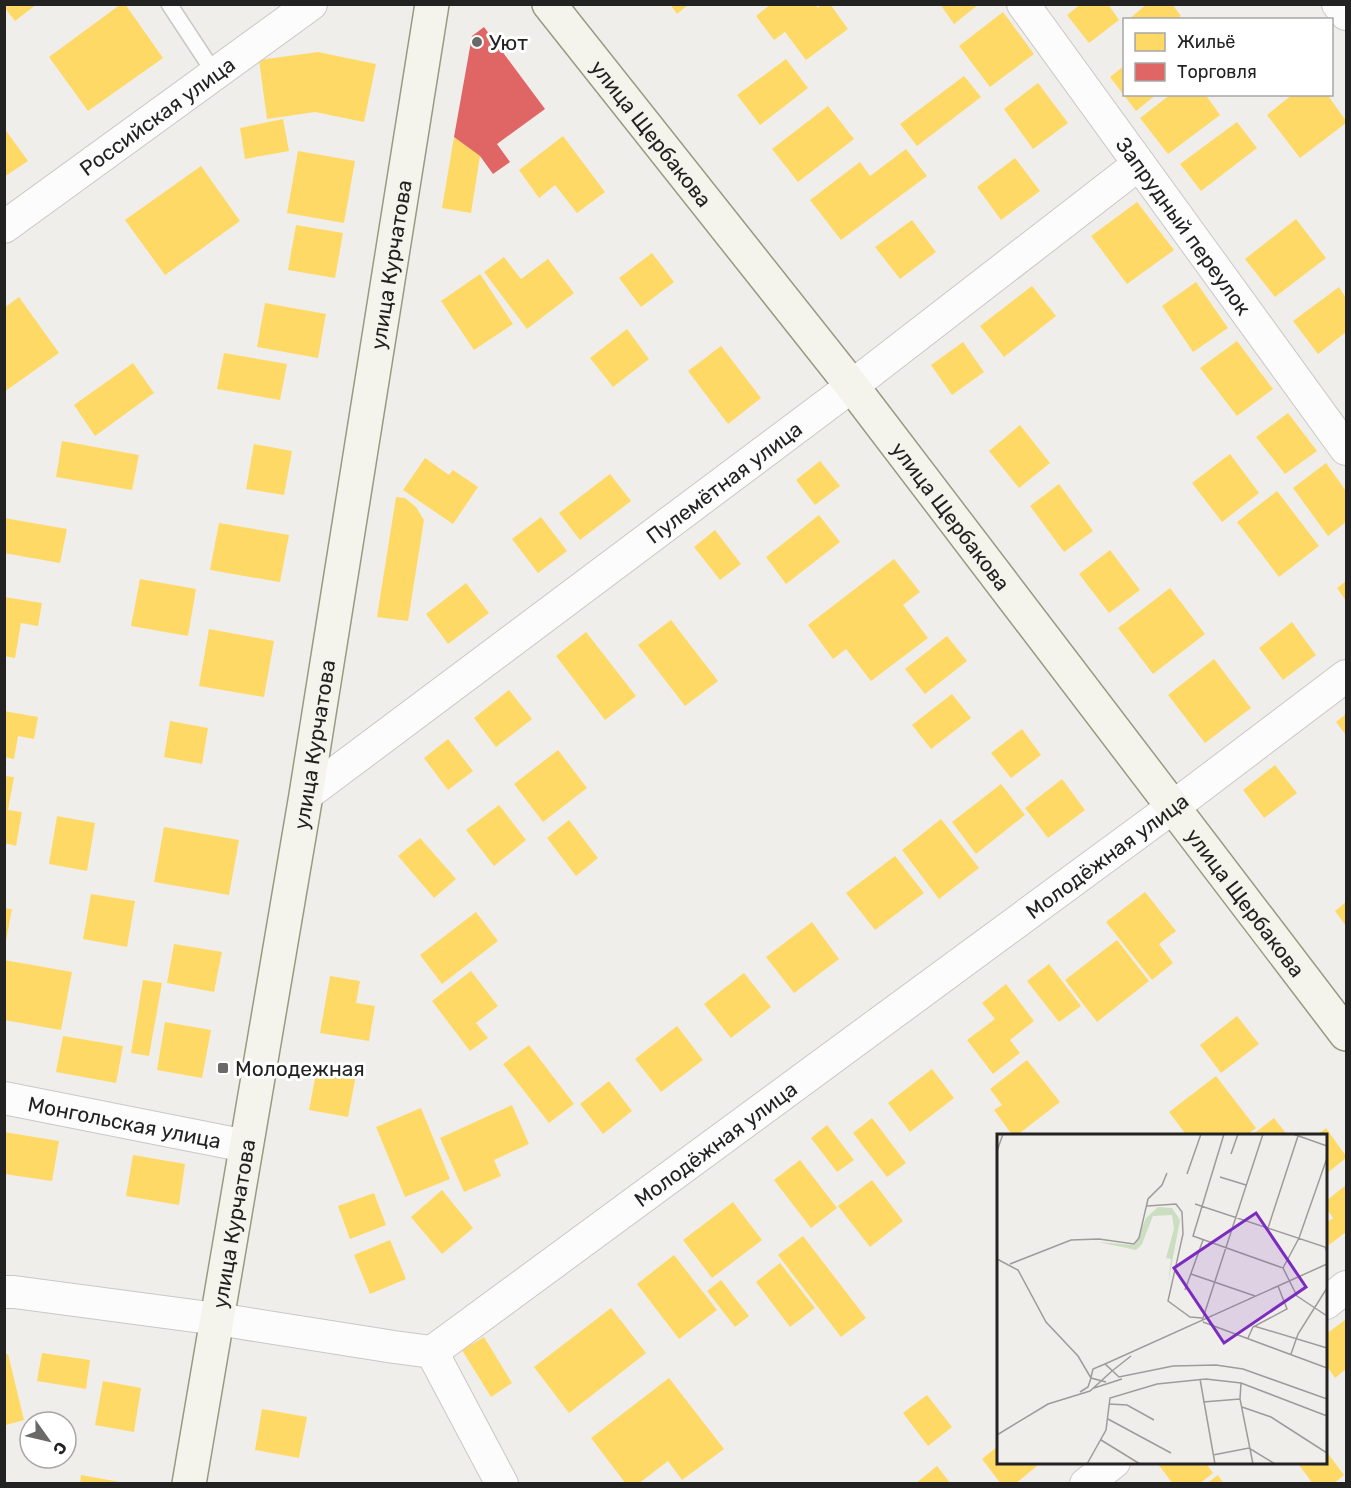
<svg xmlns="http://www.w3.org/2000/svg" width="1351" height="1488" font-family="Rubik,sans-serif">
  <rect width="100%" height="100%" fill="#f0eeeb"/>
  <g fill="#ffd966">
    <path d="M10,4H37L15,21L5,8Z"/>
    <path d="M121,4H125L163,58L88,111L49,57Z"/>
    <path d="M670,4H689L677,14Z"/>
    <path d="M771,4H815L818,8L822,4H830L848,29L806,60L785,32L774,40L756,16Z"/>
    <path d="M940,4H979L954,24Z"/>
    <path d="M1081,4H1108L1119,20L1089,43L1067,15Z"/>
    <path d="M1147,4H1172L1181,16L1177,20H1128Z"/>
    <path d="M1003,12L1034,54L990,87L959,46Z"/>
    <path d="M318,52L376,64L364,122L315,112L267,119L259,60Z"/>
    <path d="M786,59L808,88L760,125L737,95Z"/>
    <path d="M1124,66V94H1157L1136,111L1110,77Z"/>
    <path d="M964,76L981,97L917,146L900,124Z"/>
    <path d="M1038,83L1068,123L1033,149L1004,109Z"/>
    <path d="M1171,94H1205L1220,115L1168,154L1140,118Z"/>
    <path d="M1293,94H1327L1346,121V123L1300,158L1267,115Z"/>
    <path d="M828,106L854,139L798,182L772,149Z"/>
    <path d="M283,119L289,151L245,159L240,128Z"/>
    <path d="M1237,122L1257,148L1201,191L1180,164Z"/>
    <path d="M4,128L28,161L4,177Z"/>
    <path d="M563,136L605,192L577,213L555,185L539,198L519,170Z"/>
    <path d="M454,137L480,156L471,213L442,208Z"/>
    <path d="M906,149L927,176L841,240L810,200L860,162L870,176Z"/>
    <path d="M298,151L355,161L344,223L287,213Z"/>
    <path d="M1015,158L1040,191L1001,220L977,187Z"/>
    <path d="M201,166L240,221L165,275L125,220Z"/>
    <path d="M1137,202L1174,250L1127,284L1091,236Z"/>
    <path d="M1296,219L1326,258L1275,297L1245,259Z"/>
    <path d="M912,220L936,252L900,279L875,247Z"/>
    <path d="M296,225L343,233L335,278L288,270Z"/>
    <path d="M652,253L674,282L641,307L619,278Z"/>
    <path d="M504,257L521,279L548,259L574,293L527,329L484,272Z"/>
    <path d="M480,274L513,324L474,350L441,301Z"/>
    <path d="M1196,282L1228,328L1193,352L1162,306Z"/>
    <path d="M1032,286L1056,316L1004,357L980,326Z"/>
    <path d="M1339,287L1346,298V332L1318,354L1293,321Z"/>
    <path d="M19,297L59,353L4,392V308Z"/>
    <path d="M265,303L326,314L318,358L257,347Z"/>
    <path d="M627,329L649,359L613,387L590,358Z"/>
    <path d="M1237,341L1273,389L1237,416L1200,368Z"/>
    <path d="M963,342L984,372L952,395L931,365Z"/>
    <path d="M721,346L761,398L728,424L688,371Z"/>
    <path d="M224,353L287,364L280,400L217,389Z"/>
    <path d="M133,363L154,393L95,436L74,405Z"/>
    <path d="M1288,413L1317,451L1285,474L1256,437Z"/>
    <path d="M1020,425L1050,463L1019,488L989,451Z"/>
    <path d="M62,441L139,455L132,490L56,477Z"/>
    <path d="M254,444L292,451L284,495L246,489Z"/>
    <path d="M1230,454L1259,493L1222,522L1192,483Z"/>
    <path d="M425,458L449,475L453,470L478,487L453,524L403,490Z"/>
    <path d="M820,461L840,486L815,505L796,480Z"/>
    <path d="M1326,463L1346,491V522L1328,536L1293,488Z"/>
    <path d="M610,474L631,501L580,540L559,513Z"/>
    <path d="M1059,484L1093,531L1064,552L1030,506Z"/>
    <path d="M1277,491L1319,546L1279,577L1237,522Z"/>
    <path d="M396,497L405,498L416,507L424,520L408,621L377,617Z"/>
    <path d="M819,515L840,542L786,584L766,557Z"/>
    <path d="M541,517L567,551L538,573L512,539Z"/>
    <path d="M4,518L67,529L60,563L4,553Z"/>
    <path d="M219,523L289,535L280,582L210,570Z"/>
    <path d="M715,530L741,564L720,580L694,547Z"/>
    <path d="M1110,550L1140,590L1109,613L1079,574Z"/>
    <path d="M894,559L920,592L903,605L928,638L871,681L846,649L833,659L808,625Z"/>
    <path d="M140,579L196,589L188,636L131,626Z"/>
    <path d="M1346,581V601L1337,588Z"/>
    <path d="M466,583L489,613L448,644L426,614Z"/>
    <path d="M1170,588L1205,634L1153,674L1118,628Z"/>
    <path d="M4,597L42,603L38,626L21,623L15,658L4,656Z"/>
    <path d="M671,620L718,681L685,706L638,645Z"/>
    <path d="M1292,622L1316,655L1283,680L1259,648Z"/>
    <path d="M209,629L274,641L264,697L199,686Z"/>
    <path d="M586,632L636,696L605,720L556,656Z"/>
    <path d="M947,636L967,661L925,694L905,669Z"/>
    <path d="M1214,659L1251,708L1205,743L1168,695Z"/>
    <path d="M509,690L532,719L496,747L474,718Z"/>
    <path d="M952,694L971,718L931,749L912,725Z"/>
    <path d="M4,711L38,717L34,739L18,736L14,759L4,757Z"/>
    <path d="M1346,714V735L1336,722Z"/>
    <path d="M170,721L208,728L202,764L164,757Z"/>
    <path d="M1022,729L1041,755L1011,778L991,753Z"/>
    <path d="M448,739L473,771L448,790L424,758Z"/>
    <path d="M558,750L587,788L543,822L514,784Z"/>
    <path d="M1275,765L1297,793L1264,818L1243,790Z"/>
    <path d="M4,776L14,777L8,810L22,812L16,846L4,843Z"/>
    <path d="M1062,779L1085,810L1048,838L1025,808Z"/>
    <path d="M1001,784L1025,815L976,854L952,822Z"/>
    <path d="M499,805L526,840L494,866L466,830Z"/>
    <path d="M57,816L95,823L87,871L49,864Z"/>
    <path d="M941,819L979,868L939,899L902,850Z"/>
    <path d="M569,820L598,858L576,876L547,838Z"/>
    <path d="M164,827L239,840L229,895L154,882Z"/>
    <path d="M420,838L456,879L434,898L398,856Z"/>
    <path d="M895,856L924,893L875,930L846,893Z"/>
    <path d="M1145,892L1176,931L1159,944L1173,963L1152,980L1106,922Z"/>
    <path d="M91,894L135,901L127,947L83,939Z"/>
    <path d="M1346,902V926L1335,911Z"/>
    <path d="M4,908L12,909L6,941H4Z"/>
    <path d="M476,912L498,941L442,984L420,955Z"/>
    <path d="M812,922L839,959L794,993L766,957Z"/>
    <path d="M1117,940L1149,981L1097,1022L1065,980Z"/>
    <path d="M174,944L222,952L214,992L167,983Z"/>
    <path d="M4,960L72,972L61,1030L4,1020Z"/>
    <path d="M1049,964L1081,1006L1059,1022L1027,981Z"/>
    <path d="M471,971L498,1006L476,1023L488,1038L470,1051L432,1001Z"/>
    <path d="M744,973L771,1007L731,1038L704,1004Z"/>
    <path d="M330,976L360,981L356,1003L375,1006L369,1041L320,1033Z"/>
    <path d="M143,980L162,983L149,1056L131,1053Z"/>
    <path d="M1006,984L1034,1021L1010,1040L1020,1053L993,1074L967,1040L995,1019L982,1003Z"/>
    <path d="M1237,1016L1259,1044L1221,1073L1200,1045Z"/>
    <path d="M165,1022L211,1030L202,1078L157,1070Z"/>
    <path d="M677,1026L703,1060L661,1092L635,1059Z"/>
    <path d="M63,1036L123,1046L116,1083L56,1072Z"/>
    <path d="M529,1045L574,1104L549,1123L503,1064Z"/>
    <path d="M1027,1060L1060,1102L1016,1136H1013L994,1110L1002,1105L990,1089Z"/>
    <path d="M318,1063L357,1070L348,1117L309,1110Z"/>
    <path d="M932,1069L954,1098L910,1132L888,1103Z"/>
    <path d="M1216,1076L1256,1128L1246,1136H1187L1169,1112Z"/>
    <path d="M609,1081L632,1111L603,1134L580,1104Z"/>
    <path d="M512,1105L529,1144L494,1160L501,1176L464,1192L440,1138Z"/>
    <path d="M421,1108L450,1179L405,1197L376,1127Z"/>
    <path d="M872,1118L906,1163L887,1177L853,1133Z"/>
    <path d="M1274,1118L1288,1136H1251Z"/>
    <path d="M827,1125L854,1160L837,1172L811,1138Z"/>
    <path d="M1326,1128L1346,1156V1158L1326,1174V1136H1316Z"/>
    <path d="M4,1132L59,1141L52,1181L4,1174Z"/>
    <path d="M133,1155L185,1164L179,1205L126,1196Z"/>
    <path d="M800,1160L837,1208L811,1228L774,1180Z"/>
    <path d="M872,1180L903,1221L870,1247L838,1206Z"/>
    <path d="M1346,1185V1232L1329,1245L1326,1240V1223L1333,1218L1326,1208V1201Z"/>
    <path d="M442,1190L473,1228L442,1254L411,1217Z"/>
    <path d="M374,1193L386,1225L350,1239L338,1206Z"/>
    <path d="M733,1202L762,1240L712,1278L683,1240Z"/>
    <path d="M803,1236L866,1318L841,1337L778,1255Z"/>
    <path d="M390,1240L406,1279L370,1294L354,1255Z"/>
    <path d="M674,1255L717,1310L679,1339L637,1284Z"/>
    <path d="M780,1263L815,1308L790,1327L756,1282Z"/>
    <path d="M721,1280L749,1316L735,1327L707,1291Z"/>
    <path d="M611,1308L646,1353L569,1413L534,1367Z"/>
    <path d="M1345,1320L1346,1322V1369L1335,1378L1326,1365V1334Z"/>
    <path d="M484,1337L512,1383L491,1397L462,1350Z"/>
    <path d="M42,1353L90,1360L86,1389L37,1381Z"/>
    <path d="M8,1354L24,1420L6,1425L4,1420V1355Z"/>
    <path d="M669,1378L724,1449L682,1480L668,1461L638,1484H626L591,1438Z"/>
    <path d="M103,1381L141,1388L134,1432L95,1425Z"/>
    <path d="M927,1395L952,1427L928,1446L903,1413Z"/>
    <path d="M262,1409L307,1417L299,1458L255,1450Z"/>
    <path d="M998,1446V1462H1034L1037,1466L1015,1484H1001L982,1459Z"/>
    <path d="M1326,1451L1344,1475L1333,1484H1313L1297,1462H1326Z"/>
    <path d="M1160,1462H1205L1213,1473L1199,1484H1173L1158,1464Z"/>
    <path d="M937,1466L951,1484H915Z"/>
    <path d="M81,1475L120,1482V1484H80Z"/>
    <path d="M1218,1475L1224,1484H1206Z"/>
  </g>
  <path fill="#e06666" d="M484,27L545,109L497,144L510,162L493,174L480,156L454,137L472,36Z"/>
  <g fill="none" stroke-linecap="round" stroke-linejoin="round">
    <defs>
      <path id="lane" d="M169,4L215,74"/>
      <g id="street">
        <path id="s1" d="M1023,4L1346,449"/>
        <path d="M1338,4L1346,14"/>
        <path id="s2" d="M4,227L311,4"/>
        <path id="s3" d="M306,795L852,386L1139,164"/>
        <path id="s4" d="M4,1098L246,1146"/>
        <path id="s5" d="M4,1292H14L217,1319L394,1347L432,1352L1173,807L1346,676"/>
        <path d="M1326,1303L1346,1287"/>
        <path d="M432,1352L502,1484"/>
        <path d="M1086,1484L1114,1462"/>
      </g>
      <g id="secondary">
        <path id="s6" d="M549,4L852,386L1346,1034"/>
        <path id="s7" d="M189,1484L306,795L432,4"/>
      </g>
    </defs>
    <use href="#lane" stroke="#c9c8c7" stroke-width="18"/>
    <use href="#street" stroke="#c9c8c7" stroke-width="34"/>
    <use href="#secondary" stroke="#999a82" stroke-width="36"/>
    <use href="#lane" stroke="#fdfcfc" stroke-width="15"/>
    <use href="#street" stroke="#fdfcfc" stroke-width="32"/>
    <use href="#secondary" stroke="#f4f4ed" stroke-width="33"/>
  </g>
  <g fill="#6a6968" stroke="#fff" stroke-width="2">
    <circle cx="477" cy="42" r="6"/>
    <rect x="217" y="1062" width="12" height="12" rx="3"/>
  </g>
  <g text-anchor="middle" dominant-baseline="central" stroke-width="6" stroke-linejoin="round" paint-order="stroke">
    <g font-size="21" fill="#222" stroke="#fff" text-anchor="start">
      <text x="489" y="42">Уют</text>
      <text x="235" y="1068">Молодежная</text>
    </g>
    <g font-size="21" fill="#222" stroke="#fff">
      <text stroke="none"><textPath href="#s2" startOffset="189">Российская улица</textPath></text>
      <text stroke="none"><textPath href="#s6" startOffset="165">улица Щербакова</textPath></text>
      <text stroke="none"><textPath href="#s1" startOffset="274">Запрудный переулок</textPath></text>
      <text stroke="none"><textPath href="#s7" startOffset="1236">улица Курчатова</textPath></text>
      <text stroke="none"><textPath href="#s3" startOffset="522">Пулемётная улица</textPath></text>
      <text stroke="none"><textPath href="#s6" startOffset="651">улица Щербакова</textPath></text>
      <text stroke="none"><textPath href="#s7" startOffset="750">улица Курчатова</textPath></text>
      <text stroke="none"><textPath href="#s5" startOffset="1270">Молодёжная улица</textPath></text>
      <text stroke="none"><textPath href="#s6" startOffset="1137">улица Щербакова</textPath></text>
      <text stroke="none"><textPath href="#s4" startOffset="123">Монгольская улица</textPath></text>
      <text stroke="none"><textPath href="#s5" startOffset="784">Молодёжная улица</textPath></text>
      <text stroke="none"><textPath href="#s7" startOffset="264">улица Курчатова</textPath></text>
    </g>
  </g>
  <g transform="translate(997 1134)">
    <rect width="330" height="330" fill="#f0eeeb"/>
    <path d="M161,73L175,74L183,86L171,150L174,125L169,124L177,95L175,81L156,82L145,110L139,116L101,108L138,111L149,84Z" fill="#cbdec1"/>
    <path fill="none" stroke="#9e9c9b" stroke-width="1.5" d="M227,0L196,102L286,134L300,162L330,182M296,0L330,12M0,17L6,0M234,20L241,0M190,40L204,0M223,43L249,51M198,70L328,113L330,118M150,72L179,70L185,78L186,100L171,167L193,183L205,184M271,94L301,2M0,125L21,136L49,188L81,222L94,244L109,248M13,130L74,106L102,105L137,110L142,104L151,65L165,51L170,39M286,134L302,104L330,24M194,140L258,162M188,156L206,106M205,187L266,0M206,188L330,234M257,192L330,214M251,204L256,193L290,175L281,152M294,220L301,200L330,154M108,230L330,130M115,237L134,222M94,243L96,235L108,230L122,243L176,232L219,231L246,235L330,265M203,245L218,330M244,249L243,265L256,330M97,254L125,245M83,258L91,253L94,244M206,268L243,265M112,270L130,271L157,286M245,273L274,283L330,319M111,285L174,319M0,301L51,270L93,257L115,237M104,306L143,330M216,321L252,314L278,330M90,330L109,296L113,264L160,250L209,245L244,249L330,282"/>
    <path fill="#7b2cbf" fill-opacity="0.15" stroke="#7b2cbf" stroke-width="3" d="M259,79L309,153L227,209L177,134Z"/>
    <rect width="330" height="330" fill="none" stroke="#222" stroke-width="3"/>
  </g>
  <rect width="1351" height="1488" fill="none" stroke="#222222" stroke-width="12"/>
  <rect x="1123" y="18" width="210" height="78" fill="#ffffff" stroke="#a7a7a7" stroke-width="1.5"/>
  <rect x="1135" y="33" width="30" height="18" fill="#ffd966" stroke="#a7a7a7" stroke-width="1.5"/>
  <text x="1177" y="48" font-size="18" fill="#222222">Жильё</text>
  <rect x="1135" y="63" width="30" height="18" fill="#e06666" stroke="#a7a7a7" stroke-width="1.5"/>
  <text x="1177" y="78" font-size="18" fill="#222222">Торговля</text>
  <g transform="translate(48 1440) rotate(124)"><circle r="28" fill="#ffffff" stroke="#a7a7a7" stroke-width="1.5"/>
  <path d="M0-4.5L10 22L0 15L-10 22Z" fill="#6a6968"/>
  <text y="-9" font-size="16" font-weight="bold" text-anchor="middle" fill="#222222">С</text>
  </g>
</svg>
